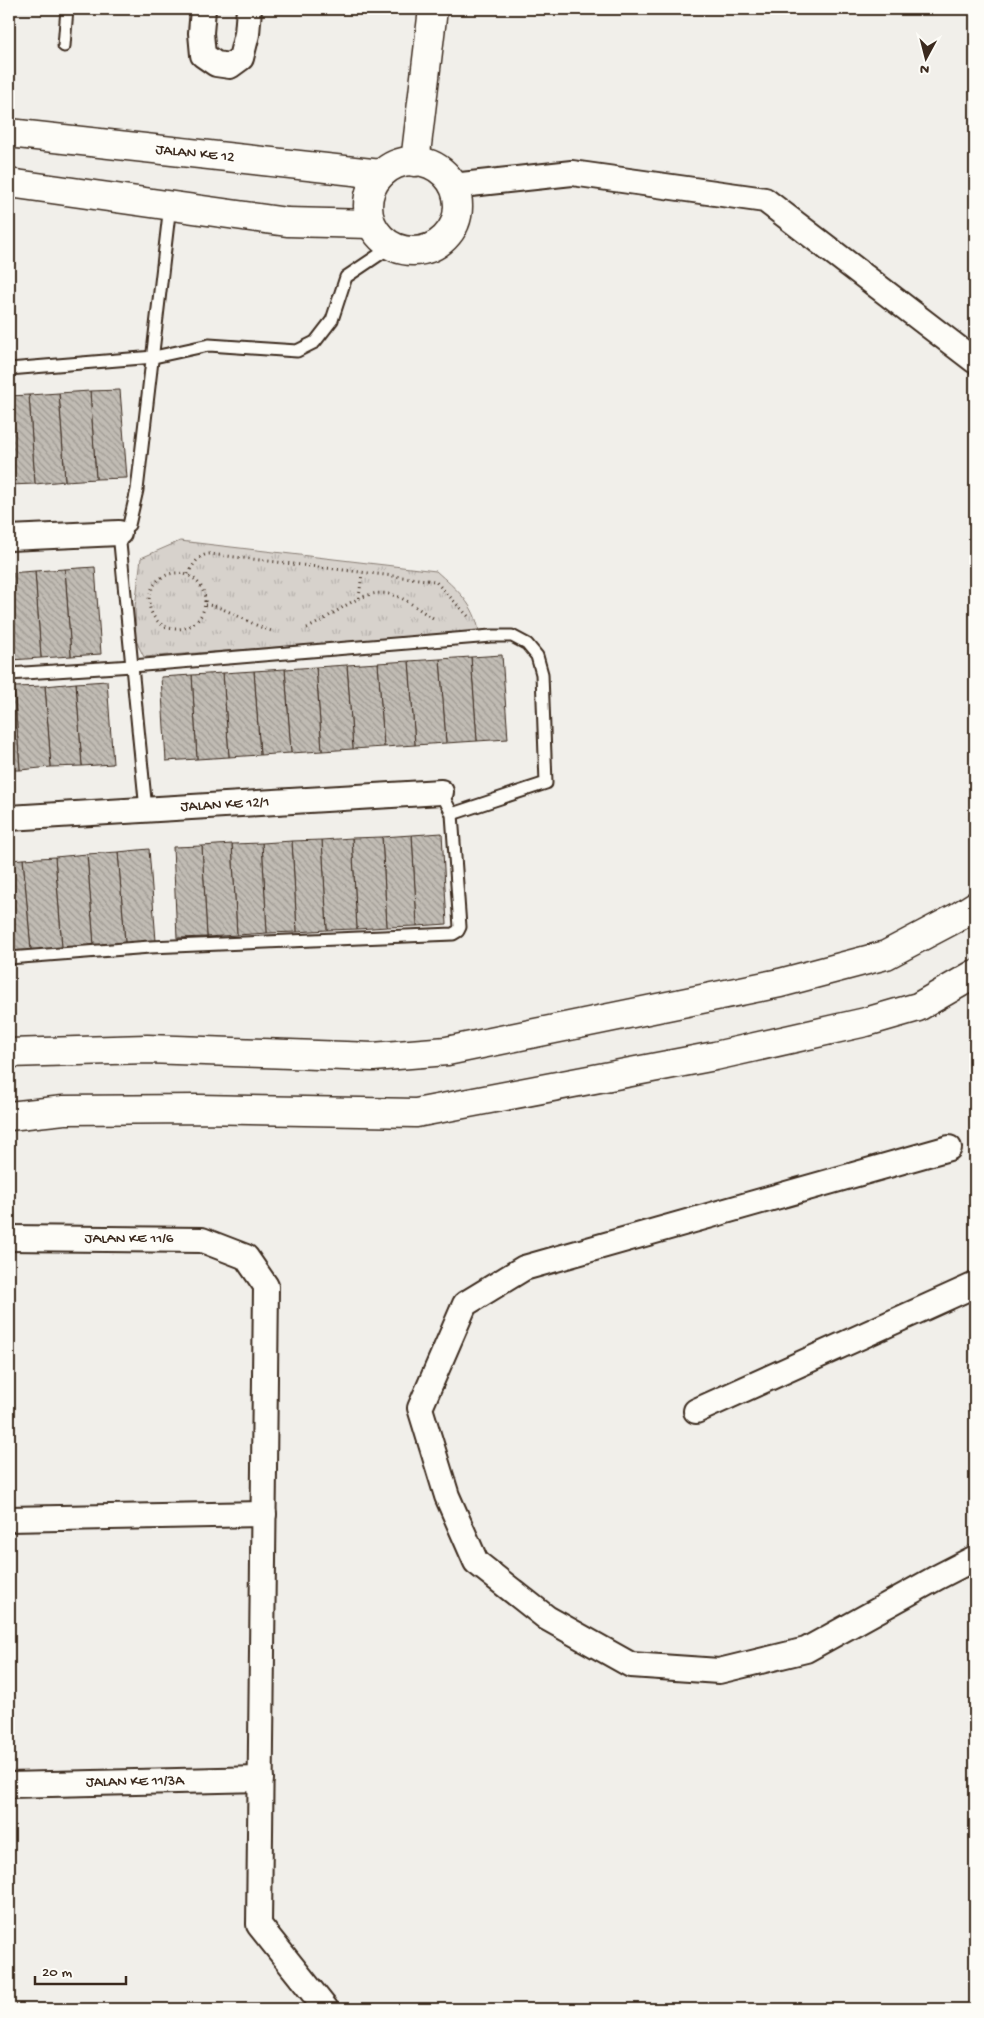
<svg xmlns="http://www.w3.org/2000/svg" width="984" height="2018" font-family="'Gochi Hand',sans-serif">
  <defs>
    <pattern id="park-tufts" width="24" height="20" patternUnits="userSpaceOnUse" patternTransform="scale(1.25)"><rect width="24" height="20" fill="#d7d2cc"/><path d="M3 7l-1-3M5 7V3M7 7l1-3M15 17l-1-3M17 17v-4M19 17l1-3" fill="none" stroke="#b9b4af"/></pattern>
    <pattern id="building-back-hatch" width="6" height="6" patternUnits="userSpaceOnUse" patternTransform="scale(1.25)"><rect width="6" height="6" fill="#c1bcb4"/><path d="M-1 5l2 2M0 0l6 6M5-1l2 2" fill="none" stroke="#9e9992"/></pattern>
  </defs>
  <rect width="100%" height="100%" fill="#f1efea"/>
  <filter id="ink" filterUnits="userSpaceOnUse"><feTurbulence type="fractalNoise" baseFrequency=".02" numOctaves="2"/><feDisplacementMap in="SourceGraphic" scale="10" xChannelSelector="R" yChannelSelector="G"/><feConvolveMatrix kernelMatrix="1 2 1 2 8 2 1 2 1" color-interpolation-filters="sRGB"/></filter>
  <g filter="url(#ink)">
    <path fill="url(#park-tufts)" stroke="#897e75" d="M180,541L436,571C456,589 475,604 479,632L144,657L136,641L135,607L141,558Z"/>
    <g fill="url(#building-back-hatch)" stroke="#3b2a1e">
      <path d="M120,390L127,478L96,479L90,391Z"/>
      <path d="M90,391L96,479L65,481L59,393Z"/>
      <path d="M59,393L65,481L35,484L29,395Z"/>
      <path d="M29,395L35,484L9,485V396Z"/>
      <path d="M95,567L101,654L71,656L65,569Z"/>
      <path d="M65,569L71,656L41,658L35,571Z"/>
      <path d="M35,571L41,658L11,660L9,573Z"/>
      <path d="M502,655L508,739L477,741L471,657Z"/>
      <path d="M471,657L477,741L446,743L440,659Z"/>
      <path d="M440,659L446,743L415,745L409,661Z"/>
      <path d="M409,661L415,745L384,747L378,663Z"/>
      <path d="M378,663L384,747L353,749L347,665Z"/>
      <path d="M347,665L353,749L322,751L316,667Z"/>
      <path d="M316,667L322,751L291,753L285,669Z"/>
      <path d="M285,669L291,753L260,755L254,671Z"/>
      <path d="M254,671L260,755L229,757L223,673Z"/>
      <path d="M223,673L229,757L197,759L192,675Z"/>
      <path d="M192,675L197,759L166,761L161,677Z"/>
      <path d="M107,681L113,764L82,766L76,683Z"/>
      <path d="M76,683L82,766L51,767L45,686Z"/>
      <path d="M45,686L51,767L20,770L14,687Z"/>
      <path d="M14,687L20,770H9V688Z"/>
      <path d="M442,833L447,924L417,926L412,835Z"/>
      <path d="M412,835L417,926L387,927L382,837Z"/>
      <path d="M382,837L387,927L357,929L352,838Z"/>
      <path d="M352,838L357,929L327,930L322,840Z"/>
      <path d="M322,840L327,930L297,932L292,841Z"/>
      <path d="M292,841L297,932L267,933L262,843Z"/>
      <path d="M262,843L267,933L237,935L232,844Z"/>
      <path d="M232,844L237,935L207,937L202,846Z"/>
      <path d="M202,846L207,937L177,938L173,847Z"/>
      <path d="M149,849L156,941L125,943L118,852Z"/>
      <path d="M118,852L125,943L94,946L87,854Z"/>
      <path d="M87,854L94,946L62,948L55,857Z"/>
      <path d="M55,857L62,948L31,950L23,859Z"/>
      <path d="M23,859L31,950L9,952V860Z"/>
    </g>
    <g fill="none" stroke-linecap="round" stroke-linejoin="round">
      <defs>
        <g id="lane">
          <path d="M64,46L67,9"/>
          <path d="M9,369L154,357L209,345L297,351L315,342L332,320L346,277L392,246"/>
          <path d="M9,674L132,666L491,636H512L527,644L537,656L542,674L546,783L452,814"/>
          <path d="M146,810L119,533L129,525L137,490L170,205"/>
          <path d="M9,958L150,947L453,934L458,931L460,927L452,814L441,792"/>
        </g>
        <g id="street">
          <path d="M203,9L201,33L203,55L216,64L230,66L241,58L247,34L249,9"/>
          <path d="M452,186L572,173L765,200L975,361"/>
          <path d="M9,538L119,533"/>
          <path d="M9,818L441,792"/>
          <path d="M949,1148L524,1268L465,1304L420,1408L447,1496L476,1562L547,1618L631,1665L719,1671L806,1650L938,1577L975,1558"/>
          <path d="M9,1238L202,1240L246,1257L266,1286L259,1925L326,2009"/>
          <path d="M696,1411L975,1285"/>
          <path d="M9,1519L264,1514"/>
          <path d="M9,1785L261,1779"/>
        </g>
        <g id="secondary">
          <path d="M9,133L381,174"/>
          <circle cx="413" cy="206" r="45"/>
          <path d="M415,162L433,9"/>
          <path d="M9,183L287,222L371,224"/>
          <path d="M9,1053L147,1049L373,1057L447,1051L780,983L886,955L956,918L975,906"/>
          <path d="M9,1116L64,1110L199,1109L416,1113L715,1056L866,1022L918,1007L975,974"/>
        </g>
      </defs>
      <use href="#lane" stroke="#3b2a1e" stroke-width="15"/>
      <use href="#street" stroke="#3b2a1e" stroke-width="28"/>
      <use href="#secondary" stroke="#3b2a1e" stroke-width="31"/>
      <g stroke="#3b2a1e" stroke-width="3" stroke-dasharray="1 4" stroke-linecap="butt">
        <circle cx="177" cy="601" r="28"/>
        <path d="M188,574C192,566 199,554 210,554L435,581L468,616"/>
        <path d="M359,598L362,573"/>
        <path d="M205,605C222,604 252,626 272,631"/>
        <path d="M307,628C335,617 364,583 396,596C410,601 420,611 433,618"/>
      </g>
      <use href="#lane" stroke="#fdfcf7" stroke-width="11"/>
      <use href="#street" stroke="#fdfcf7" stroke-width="24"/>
      <use href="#secondary" stroke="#fdfcf7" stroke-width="28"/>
    </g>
  </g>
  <g text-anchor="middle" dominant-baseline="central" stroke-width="4" stroke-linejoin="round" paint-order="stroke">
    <g font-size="15" fill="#3b2a1e" stroke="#fdfcf7">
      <text transform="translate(195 154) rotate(6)">JALAN KE 12</text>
      <text transform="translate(225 805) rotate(-3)">JALAN KE 12/1</text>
      <text x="129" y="1239">JALAN KE 11/6</text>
      <text transform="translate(135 1782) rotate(-1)">JALAN KE 11/3A</text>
    </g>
  </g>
  <rect width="984" height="2018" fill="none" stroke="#fdfcf7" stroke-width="30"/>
  <rect x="15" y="15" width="954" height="1988" fill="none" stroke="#3b2a1e" stroke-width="2" filter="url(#ink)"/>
  <g transform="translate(926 58) rotate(187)" stroke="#fdfcf7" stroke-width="4" paint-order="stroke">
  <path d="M0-4L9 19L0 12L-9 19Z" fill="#3b2a1e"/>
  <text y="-8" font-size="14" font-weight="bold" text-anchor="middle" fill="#3b2a1e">N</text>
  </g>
  <path d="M35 1976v8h91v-8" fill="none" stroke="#3b2a1e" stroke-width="2.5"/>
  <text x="42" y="1976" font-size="15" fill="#3b2a1e" stroke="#fdfcf7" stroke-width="4" paint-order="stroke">20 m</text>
</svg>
